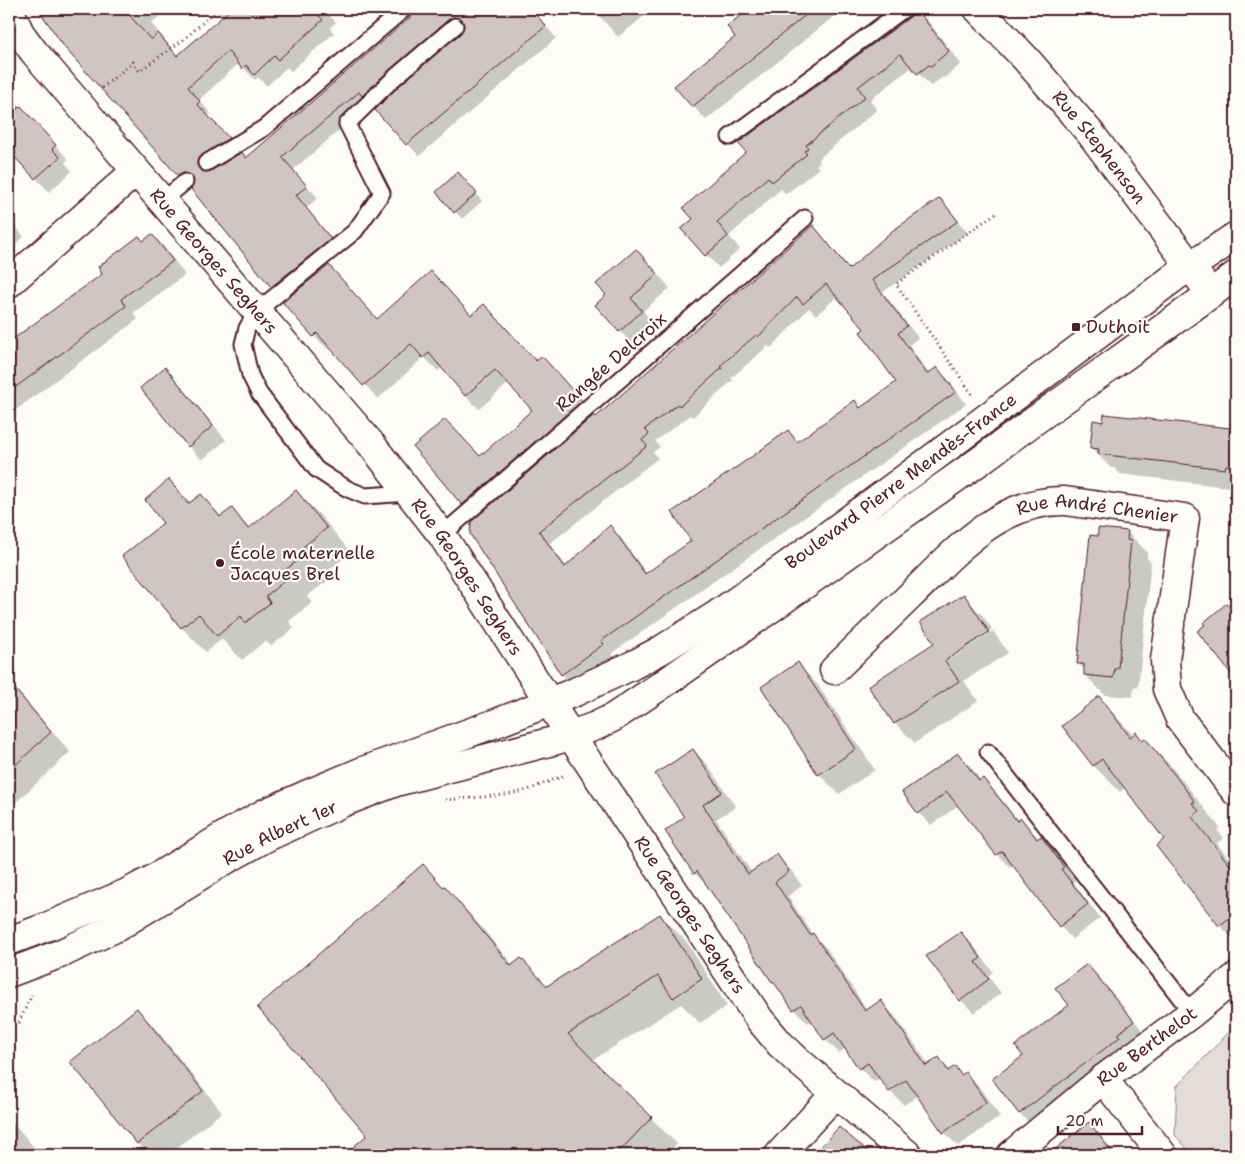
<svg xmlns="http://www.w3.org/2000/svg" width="1245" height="1164" font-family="'Shantell Sans',sans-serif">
  <rect width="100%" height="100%" fill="#fdfcf7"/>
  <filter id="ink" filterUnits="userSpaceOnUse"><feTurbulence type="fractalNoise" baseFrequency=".02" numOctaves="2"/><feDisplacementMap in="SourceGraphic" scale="10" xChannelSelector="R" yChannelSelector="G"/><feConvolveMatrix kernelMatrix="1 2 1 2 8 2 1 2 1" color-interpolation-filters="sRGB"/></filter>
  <g filter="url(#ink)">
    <path fill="#e3dcda" stroke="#967e82" d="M1236,1025V1155H1193L1175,1135L1177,1086Z"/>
    <g fill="#0003" fill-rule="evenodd">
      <path d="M41,9H169L151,23L178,56L222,18L214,9H323L336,22L330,28L334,33L291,71L287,67L267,86L258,77L255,80L239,63L199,100L211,114L208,116L240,151L210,170L209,172L247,159L421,9H532L556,38L419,156L376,110L463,33L464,29L461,30L399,84L371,103L293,170L318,198L306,208L342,251L284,298L272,286L192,189L194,185L190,187L179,175L44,16Z"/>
      <path d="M593,9H653L618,37Z"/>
      <path d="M751,9H843L706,120L693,106L737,37L729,27Z"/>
      <path d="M915,9L928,21L961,64L944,78L943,77L931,86L912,67L870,100L877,110L818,159L820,162L816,165L819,168L786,194L781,189L729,236L740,249L719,268L683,230L911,17Z"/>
      <path d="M9,94L68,159L65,163L72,171L49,192L9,149Z"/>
      <path d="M464,180L482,201L462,219L437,192Z"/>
      <path d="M939,199L968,233L883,292L918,338L909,345L929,374L937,368L949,380L966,404L612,653L614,657L574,686L562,674L471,534L477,518L414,447L480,458L534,410L509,383L479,409L466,396L442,367L438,371L424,357L378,399L331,347L328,349L314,336L285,302L378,320L472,316L537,363L542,358L596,419L813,227L850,269ZM838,296L865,329L898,382L861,408L854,401L798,442L788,431L693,542L647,574L621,538L610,527L567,567L549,544L658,458L653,452L660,447L655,441L691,415L693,417L733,380L731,378L768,346L771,348L809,308L816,315Z"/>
      <path d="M9,218L24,237L9,250Z"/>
      <path d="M152,235L166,249L185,275L133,313L138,319L9,415V344L104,274Z"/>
      <path d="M649,264L670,288L643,311L654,325L632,344L596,305Z"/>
      <path d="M165,369L178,382L226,440L202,460L189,447L141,388Z"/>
      <path d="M1230,429L1236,435V488L1120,474L1114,468H1111L1091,448Z"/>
      <path d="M169,480L191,503L201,495L222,517L231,510L250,529L296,492L321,516L351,553L326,572L331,578L307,596L312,603L289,621L294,628L271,646L265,641L242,660L222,639L206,652L182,628L123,556L165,523Z"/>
      <path d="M1127,532L1147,552V558L1151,562L1138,688L1134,687L1133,697L1105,695L1085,675V670L1078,663L1099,538Z"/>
      <path d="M963,596L983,616L992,629L949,657L950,659L993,631L1008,653L964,681L978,701L915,743L895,723L935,643Z"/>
      <path d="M1236,598V675L1225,665L1205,623Z"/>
      <path d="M797,664L817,684L875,770L839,794L819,774Z"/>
      <path d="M9,681L70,752L11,807L9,805Z"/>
      <path d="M1099,698L1134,736L1143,741L1145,740L1171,766L1220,828L1217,830L1224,838L1217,843L1236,868V942L1220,926L1157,846L1166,839L1126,787L1120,792L1094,766L1063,726Z"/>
      <path d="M693,750L707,764L736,807L716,819L752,873L777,856L791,870L802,886L788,896L814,936L827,949L868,1011L881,1002L895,1016L929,1065L938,1059L951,1071L955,1068L963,1076L966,1074L980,1088L1000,1117L958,1146L944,1132L918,1095L904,1105L890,1091L880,1078L874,1082L860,1068L846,1048L839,1053L825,1039L813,1020L808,1023L794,1009L773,981L709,887L694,873L686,818Z"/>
      <path d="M958,755L971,767L981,781L983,779L996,792L1018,821L1021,820L1039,839L1041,838L1053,850L1076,880L1073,882L1100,918L1072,939L1060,926L1013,864L1010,867L997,854L959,805L931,825L919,813Z"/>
      <path d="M423,866L470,914L514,966L548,987L660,915L686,941L727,1006L700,1023L681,1004L593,1060L677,1144L666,1155H346L369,1135Z"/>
      <path d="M961,933L974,946L993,972L988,976L1001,993L974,1013L961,1000Z"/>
      <path d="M1087,965L1100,978L1146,1035L1033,1126L1020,1114L994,1079L1024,1056L1070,1005Z"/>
      <path d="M137,1010L157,1030L222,1112L168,1155H150L138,1144L72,1062Z"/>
      <path d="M10,1121L23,1134L40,1155H9V1122Z"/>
      <path d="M1089,1124L1101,1136L1116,1155H1049Z"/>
      <path d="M839,1129L870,1155H814Z"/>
    </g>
    <g fill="#d0c5c4" stroke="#4a1f2b" fill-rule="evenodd">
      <path d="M38,9H124L151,40L158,33L177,56L231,9H313L323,20L278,60L275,55L254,75L246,65L242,69L228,51L188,87L200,101L197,104L229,138L198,158L197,163L198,167L206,172L211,171L242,152L246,158L420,9H531L546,26L406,145L375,110L399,86L461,33L464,25L462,20L454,17L449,19L387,72L362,96L359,92L282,157L307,186L296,195L331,239L271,287L191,189L194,181L192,176L184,173L178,176L65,48Z"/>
      <path d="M749,9H813L692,107L674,86L735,37L727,26Z"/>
      <path d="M913,9H916L949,51L931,66L929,65L917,74L900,54L858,87L865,97L806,145L808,148L804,151L807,154L772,182L768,177L717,222L728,236L705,256L681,229L693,219L683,208L746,152L738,143L910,17Z"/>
      <path d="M21,106L56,145L52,149L60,157L35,179L9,151V115Z"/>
      <path d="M458,172L477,193L454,213L436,192Z"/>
      <path d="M940,198L958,221L872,280L907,326L898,333L927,374L937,367L956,392L601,641L604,644L561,675L470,534L471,522L594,415L596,417L813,225L849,269L892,231ZM826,284L864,329L860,332L896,382L860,408L855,400L797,442L788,430L754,455L672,512L691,541L645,574L610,525L565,567L539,531L647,446L642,440L649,434L645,429L678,404L680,406L722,368L721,365L756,335L758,337L797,297L803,304Z"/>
      <path d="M152,234L173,261L121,299L126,306L9,392V342L102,274L98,267L139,236L143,241Z"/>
      <path d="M636,249L658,274L631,298L642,311L619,332L595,305L606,295L596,284Z"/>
      <path d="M329,265L377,319L431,271L471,315L484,304L536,361L542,356L582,401L462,505L413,447L445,419L480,456L532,410L495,370L465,396L429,353L423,358L411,344L363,386L317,333L313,337L284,304L283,302Z"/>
      <path d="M165,367L213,426L188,447L140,388Z"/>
      <path d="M1104,414L1230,428L1229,436L1236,437V467L1226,465L1225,469L1098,454L1099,449L1090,448L1093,420L1103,422Z"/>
      <path d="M169,479L188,504L201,494L220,517L232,508L248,529L296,490L327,528L303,547L307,553L284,571L289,577L266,596L270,603L245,623L241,616L217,636L199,614L181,628L122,556L163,523L145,500Z"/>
      <path d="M1098,528L1128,531L1127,540L1131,541L1118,668H1115L1113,678L1084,675V664H1077L1090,535L1098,536Z"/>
      <path d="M964,594L989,632L945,661L959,681L894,724L868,686L934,643L920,622Z"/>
      <path d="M1227,603L1236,616V680L1197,631L1205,625L1203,623Z"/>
      <path d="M798,662L856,749L818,775L761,687Z"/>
      <path d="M9,682L51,732L9,771Z"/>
      <path d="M1099,696L1130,737L1136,732L1142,740L1145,738L1174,774L1195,802L1192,803L1199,811L1192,817L1236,873V913L1219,926L1156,846L1164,839L1102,759L1093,766L1062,726Z"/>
      <path d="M693,749L722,792L703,805L748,874L777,854L789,871L775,882L810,935L813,933L865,1011L881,1000L926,1066L939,1057L948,1071L955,1066L961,1075L966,1072L986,1102L943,1133L906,1080L889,1092L868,1063L859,1069L834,1033L824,1040L801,1005L793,1010L773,981L772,982L697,871L694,874L665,831L684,817L655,774Z"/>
      <path d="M958,753L979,781L983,778L1017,821L1021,818L1037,839L1041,836L1064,867L1061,869L1088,904L1059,927L1002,851L996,855L947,792L918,814L902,792Z"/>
      <path d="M423,864L443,887L445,886L511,966L521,958L547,986L660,914L702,979L673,998L658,976L568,1034L600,1067L652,1117L616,1155H344L367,1135L257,1007Z"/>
      <path d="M961,932L981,958L976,962L989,979L960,1001L926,956Z"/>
      <path d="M1087,964L1134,1021L1118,1034L1120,1037L1019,1114L992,1079L1023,1056L1015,1046L1069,1005L1055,988Z"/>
      <path d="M137,1008L203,1091L137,1144L70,1062Z"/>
      <path d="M1089,1122L1114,1155H1048Z"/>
      <path d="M839,1127L872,1155H813Z"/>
    </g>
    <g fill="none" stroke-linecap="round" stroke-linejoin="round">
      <defs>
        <g id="service">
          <path d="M730,137L904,9"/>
          <path d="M206,163L264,128L404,9"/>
          <path d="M162,201L185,182"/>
          <path d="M410,493L365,496L348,489L331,479L316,469L259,393L250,375L243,344L247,328L257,311L355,231L382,193L347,124L393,79L455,26"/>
          <path d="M442,535L805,218"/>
          <path d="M988,752L1192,1013"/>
        </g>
        <g id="minor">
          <path id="s1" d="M9,9L20,33L34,52L371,444L442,535L571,736L760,1020L780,1044L797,1060L908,1155"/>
          <path id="s2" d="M978,9L1026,59L1091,134L1211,294"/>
          <path d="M9,283L136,171"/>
          <path id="s3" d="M834,670C860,645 885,620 911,595C954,553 1000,499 1065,501L1185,518L1165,660L1167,689L1180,719L1236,792"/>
          <path d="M1103,1079L1163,1155"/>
          <path d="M779,1155L835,1094"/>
          <path id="s4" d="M1011,1155L1103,1079L1192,1013L1236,977"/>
        </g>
        <g id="tertiary">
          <path id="s5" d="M9,941L49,926L127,893L152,880L229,833L265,813L308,794L363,771L499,722L575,692L633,665L661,650L718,614L789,564L945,449L1176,276L1236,236"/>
          <path id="s6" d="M9,973L62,953L117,927L222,862L267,837L344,802L396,782L557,740L596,726L614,717L675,676L981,460C1065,397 1152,338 1236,275"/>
        </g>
      </defs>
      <use href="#service" stroke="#4a1f2b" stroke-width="19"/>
      <use href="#minor" stroke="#4a1f2b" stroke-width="31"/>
      <use href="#tertiary" stroke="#4a1f2b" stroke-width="31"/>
      <g stroke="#4a1f2b" stroke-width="3" stroke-dasharray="1 4" stroke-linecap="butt">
        <path d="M102,88L133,62L139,71L183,40L218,9"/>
        <path d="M972,394L896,284L999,211"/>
        <path d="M445,800L506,795L528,790L565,775"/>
        <path d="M9,1025L19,1022L32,995"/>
      </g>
      <use href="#service" stroke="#fdfcf7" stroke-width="15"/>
      <use href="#minor" stroke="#fdfcf7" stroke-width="28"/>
      <use href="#tertiary" stroke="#fdfcf7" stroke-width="28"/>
    </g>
  </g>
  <g fill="#4a1f2b" stroke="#fdfcf7" stroke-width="2">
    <rect x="1071" y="322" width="10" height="10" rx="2.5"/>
    <circle cx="220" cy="563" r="5"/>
  </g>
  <g text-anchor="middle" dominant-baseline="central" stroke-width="4.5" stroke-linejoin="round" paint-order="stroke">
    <g font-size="18" fill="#4a1f2b" stroke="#fdfcf7">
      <text stroke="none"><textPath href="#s2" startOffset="184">Rue Stephenson</textPath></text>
      <text stroke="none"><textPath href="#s1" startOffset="326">Rue Georges Seghers</textPath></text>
      <text transform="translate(611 362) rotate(-41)">Rangée Delcroix</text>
      <text stroke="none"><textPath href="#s5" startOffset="1009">Boulevard Pierre Mendès-France</textPath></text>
      <text stroke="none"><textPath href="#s3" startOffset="326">Rue André Chenier</textPath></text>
      <text stroke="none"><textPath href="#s1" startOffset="731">Rue Georges Seghers</textPath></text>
      <text stroke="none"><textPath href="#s6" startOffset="306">Rue Albert 1er</textPath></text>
      <text stroke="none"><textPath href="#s1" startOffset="1136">Rue Georges Seghers</textPath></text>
      <text stroke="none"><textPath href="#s4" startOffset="174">Rue Berthelot</textPath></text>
    </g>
    <g font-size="18" fill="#4a1f2b" stroke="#fdfcf7" text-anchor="start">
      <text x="1086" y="327">Duthoit</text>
      <text x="230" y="553">École maternelle<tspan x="230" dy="21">Jacques Brel</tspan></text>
    </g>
  </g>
  <rect width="1245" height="1164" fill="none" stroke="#fdfcf7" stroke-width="30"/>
  <rect x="15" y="15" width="1215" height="1134" fill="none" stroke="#4a1f2b" stroke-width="2" filter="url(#ink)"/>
  <path d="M1058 1126v8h84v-8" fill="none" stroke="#4a1f2b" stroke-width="2.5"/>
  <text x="1065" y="1126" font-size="15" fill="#4a1f2b" stroke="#fdfcf7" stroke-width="4" paint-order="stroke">20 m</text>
</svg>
